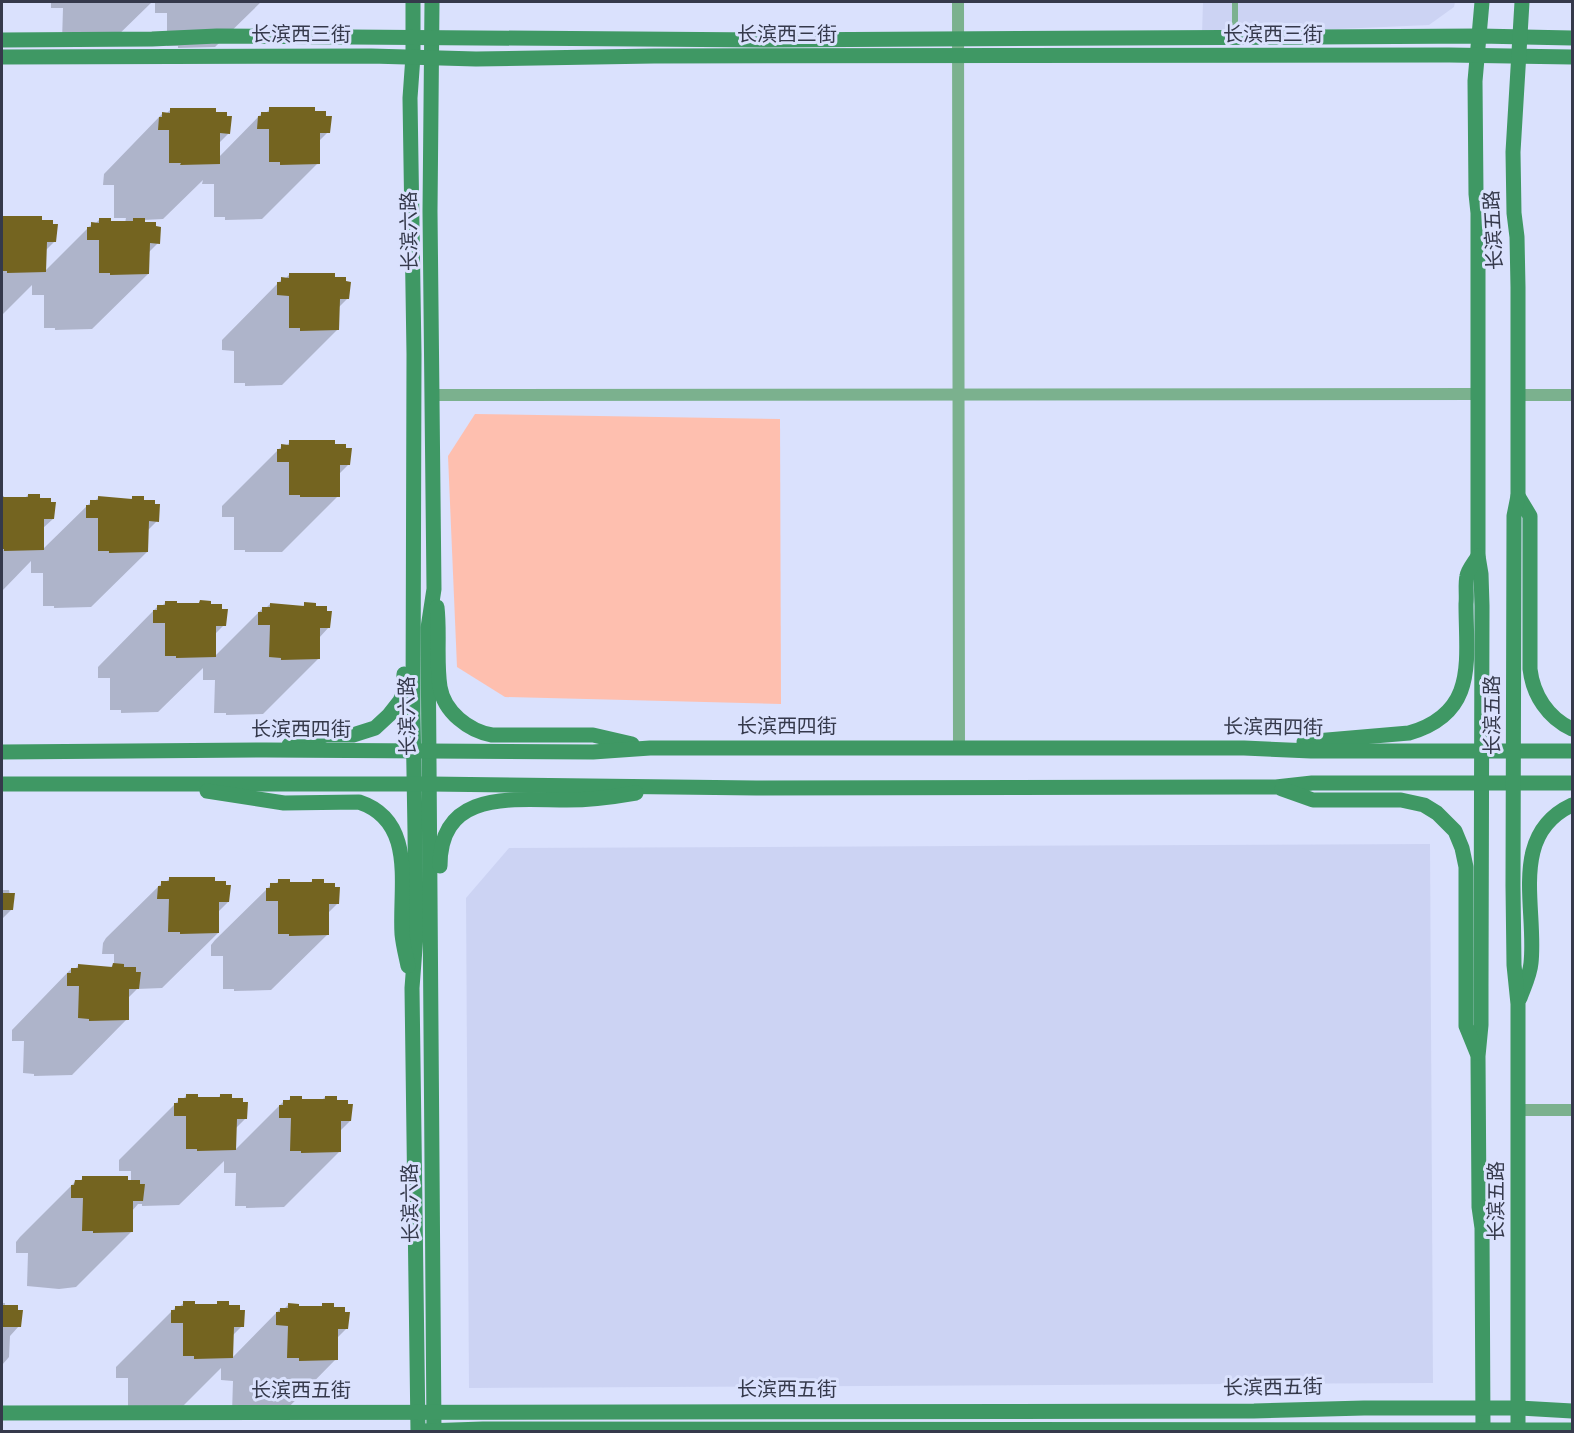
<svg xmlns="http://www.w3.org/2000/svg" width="1574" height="1433" font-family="'Varela Round','Noto Sans SC',sans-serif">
  <rect width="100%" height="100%" fill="#dae1fd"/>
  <g fill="#ccd3f3">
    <path d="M1203,2H1455L1454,7L1429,25L1202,35Z"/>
    <path d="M1430,844L1433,1383L469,1388L466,898L509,848Z"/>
  </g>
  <path fill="#febfaf" d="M475,414L780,419L781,704L505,697L457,667L448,456Z"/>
  <g fill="#0003">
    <path d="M51,2H152L111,42L62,41L63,8H51Z"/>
    <path d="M155,2H261L215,47L178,48V46H167V13H155Z"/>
    <path d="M270,109L314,113L328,132L318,142V163L262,219L225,220V217H214V184H202L203,180L163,219L143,220L158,243L148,253V274L92,329L55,330V328H44V295H32V285L2,315V218H40L55,241L45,251V271L92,224H95L99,220L109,222L125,223L126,218H114V185H103L104,174L162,114H166L170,110L229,133L219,143V157L262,113H266Z"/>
    <path d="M289,275L348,298L338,308V329L282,385L245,386V383H234V351L222,350V340L282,279H285Z"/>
    <path d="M290,442L334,445L348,465L338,475V496L282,552H245V550H234V517H222V506L282,446H286Z"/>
    <path d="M28,495L53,519L43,528L42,550L91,502H94L98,498L130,500L133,497L143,501L157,521L147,531V552L91,607L54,608V606H43V573H31V561L2,591V496H4V498H25Z"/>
    <path d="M166,602L224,625L214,635V657L263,608H266L270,604L302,607L305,604L329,627L319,638V658L263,714L226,715V713H214L215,680H203V668L158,712L121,713V710H110V678H98V667L158,606H162Z"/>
    <path d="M169,879L228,902L218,912V933L162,988L137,989L128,998L127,1019L72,1075L34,1076V1074L23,1073L24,1041H12V1030L71,969H75L79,965L110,968L114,964V954H102L103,943L106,938L162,883H165Z"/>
    <path d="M313,880L323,884L337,904L327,914V935L271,990L234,991V989H223V956H211V945L215,940L271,885H274L279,881L288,883H310Z"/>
    <path d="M2,890H9L12,909L2,919V941Z"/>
    <path d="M187,1095L196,1098H218L221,1095L231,1099L245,1119L235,1129V1150L283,1102H287L291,1098L301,1100H322L325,1097L350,1121L340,1131L339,1152L284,1207L246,1208V1206H235L236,1173H224V1161L179,1205L142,1206V1204H138L132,1211L131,1232L76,1287L59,1289L27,1286L28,1253H16V1242L20,1237L75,1182H79L83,1178L131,1181V1171H119V1160L179,1100H182Z"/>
    <path d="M2,1303H5V1306L19,1326L10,1336L9,1357L2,1365Z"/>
    <path d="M184,1303L193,1305L215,1306L218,1303L227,1307L242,1326L232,1336V1358L280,1309H284L288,1305L298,1308H319L323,1305L347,1328L337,1338L336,1359L281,1415L232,1413L233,1381L221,1380V1368L176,1413L128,1411V1378H116V1367L176,1307H179Z"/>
  </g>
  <g fill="#746420">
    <path d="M269,107H315V111H326V116H332L330,133H320V164L280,165V162H269V129H257L258,116H261V112H269Z"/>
    <path d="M170,108H216V112H227V116H232L230,134L220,133V164L180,165L181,163H169V130H158L159,117H162V112L170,113Z"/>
    <path d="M2,216H42V220H53V224H58L56,242H47L46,272L7,273V271H2Z"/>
    <path d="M99,218H111V221H133V218H145V222H156V226L161,227L160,244L150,243L149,274L110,275V273H99V240H87V227H91V222L99,223Z"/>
    <path d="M289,273H335V277H346V281L351,282L349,299H340L339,330L300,331V328H289V296L277,295V282H281V277L289,278Z"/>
    <path d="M289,440H335V444H346V448H352L350,465H340V497H300V495H289V462H277V449H281V444L289,445Z"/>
    <path d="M28,494H40V498H51V502H56L54,519H44V550L4,551V549H2V497H28Z"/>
    <path d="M98,496L132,499V496H144V500H155V504H160L159,522L149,521L148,552L109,553V551H98V518H86V505H90V500H98Z"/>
    <path d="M200,600L211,601V604H222V609H228L226,626H216V657L176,658V656H165V623H153V610H157V605H165V601H177V603H199Z"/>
    <path d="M304,602L316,603V606H327V611H332L330,628H320V659L281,660V658L269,657L270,625H258V612H262V607H270V603L304,606Z"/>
    <path d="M169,877H215V881H226V885H231L229,902H219V933L180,934V932H168L169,899H157L158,886H161V881H169Z"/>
    <path d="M278,879H290V882H312V879H324V883H335V887H340L339,904H329V935L289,936V934H278V901H266V888H270V883H278Z"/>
    <path d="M2,893H15L13,910H2Z"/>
    <path d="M113,963L124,964V967H136V972H141L139,989H129V1020L89,1021V1019L78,1018L79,986H67V973H71V968H78V964L112,967Z"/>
    <path d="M186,1094H198V1097H220V1094H232V1098H243V1102H248L247,1119H237L236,1150L197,1151V1149H186V1116H174V1103H178V1098H186Z"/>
    <path d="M290,1096H302V1099H325V1096H337V1100H348V1104H353L351,1121H341V1152L301,1153V1151H290L291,1118H279V1105H283V1100H290Z"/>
    <path d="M82,1176H128V1180H140V1184H145L143,1201H133V1232L93,1233V1231H82L83,1198H71V1185H74L75,1180H82Z"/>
    <path d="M183,1301H195V1304H217V1301H229V1305H240V1310H245L244,1327H234L233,1358L194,1359V1356H183V1323H171V1310H175V1306H183Z"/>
    <path d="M288,1303L299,1304V1306H322V1303H334V1307H345V1312H350L348,1329H338V1360L299,1361V1358H287L288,1326L276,1325V1312H280V1308H288Z"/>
    <path d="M2,1305H18V1310H23L21,1327H2Z"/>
  </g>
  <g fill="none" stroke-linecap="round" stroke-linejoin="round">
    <path stroke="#7bb18e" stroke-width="6" d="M1235,37V2"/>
    <g stroke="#7bb18e" stroke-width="12">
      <path d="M958,2L959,748"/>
      <path d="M432,395L1478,394"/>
      <path d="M1518,395H1572"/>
      <path d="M1518,1110H1572"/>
    </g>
    <g stroke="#3f9864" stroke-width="15">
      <path d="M413,2V56L410,98L414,354L413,714L415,831L416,935L412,988L418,1432"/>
      <path d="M432,2L430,211L434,589L428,628L434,1432"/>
      <path d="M1482,2L1475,81L1476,194L1478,213V556L1481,574L1482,606L1481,986V1025L1478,1056L1479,1207L1482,1228L1483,1429"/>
      <path d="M2,40L152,39L217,36L767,40L1480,36L1572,38"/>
      <path d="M2,57L371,56L476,59L654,56L1449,55L1572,57"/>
      <path d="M1518,496L1530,516V669C1533,695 1548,718 1572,729"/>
      <path d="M437,607C440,633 436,661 440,687C444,712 469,731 492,735H593L632,744"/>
      <path d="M1304,742L1409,733C1478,713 1466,661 1466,604C1467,595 1465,584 1467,576C1468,569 1475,562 1478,556"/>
      <path d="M289,745L326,735H353L375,728L389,715L400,701L403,694L404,674"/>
      <path d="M2,752L266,750L593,752L650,748H1244L1311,751H1572"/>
      <path d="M2,784H430L756,788L1242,787H1276L1312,783H1572"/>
      <path d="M1282,789L1313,800H1401L1424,805L1437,813L1455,831L1462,848L1466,867V1026L1477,1053"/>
      <path d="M207,791L284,803L359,802C417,821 399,888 402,934C403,945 406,956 408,966"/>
      <path d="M440,866C440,789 513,800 567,800C591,800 613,797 636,793"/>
      <path d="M1520,998C1524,987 1530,975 1531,963C1537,908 1508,835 1572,805"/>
      <path d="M2,1413L1254,1411L1364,1408H1518L1572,1411"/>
      <path d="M1518,1429V1004L1514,965L1513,886L1514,516L1518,496V287L1517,237L1514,213L1513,152L1522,2"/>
      <path d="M424,1431L483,1429L1572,1430"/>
    </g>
  </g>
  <g text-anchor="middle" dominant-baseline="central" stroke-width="6" stroke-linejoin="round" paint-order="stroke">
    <g font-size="20" fill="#35394b" stroke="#dae1fd">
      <text x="301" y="35">长滨西三街</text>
      <text x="787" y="35">长滨西三街</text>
      <text x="1273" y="35">长滨西三街</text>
      <text transform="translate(1494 230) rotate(-93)">长滨五路</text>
      <text transform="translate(410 231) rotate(-91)">长滨六路</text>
      <text transform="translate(1493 715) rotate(-90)">长滨五路</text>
      <text transform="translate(408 716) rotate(-91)">长滨六路</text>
      <text x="787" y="727">长滨西四街</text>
      <text transform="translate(1273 728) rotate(1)">长滨西四街</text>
      <text x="301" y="730">长滨西四街</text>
      <text transform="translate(1497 1201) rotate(-90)">长滨五路</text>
      <text transform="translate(411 1203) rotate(-91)">长滨六路</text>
      <text transform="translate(1273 1388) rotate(-1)">长滨西五街</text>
      <text x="787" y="1390">长滨西五街</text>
      <text x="301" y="1391">长滨西五街</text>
    </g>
  </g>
  <rect width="1574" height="1433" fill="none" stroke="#35394b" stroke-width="6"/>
</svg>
